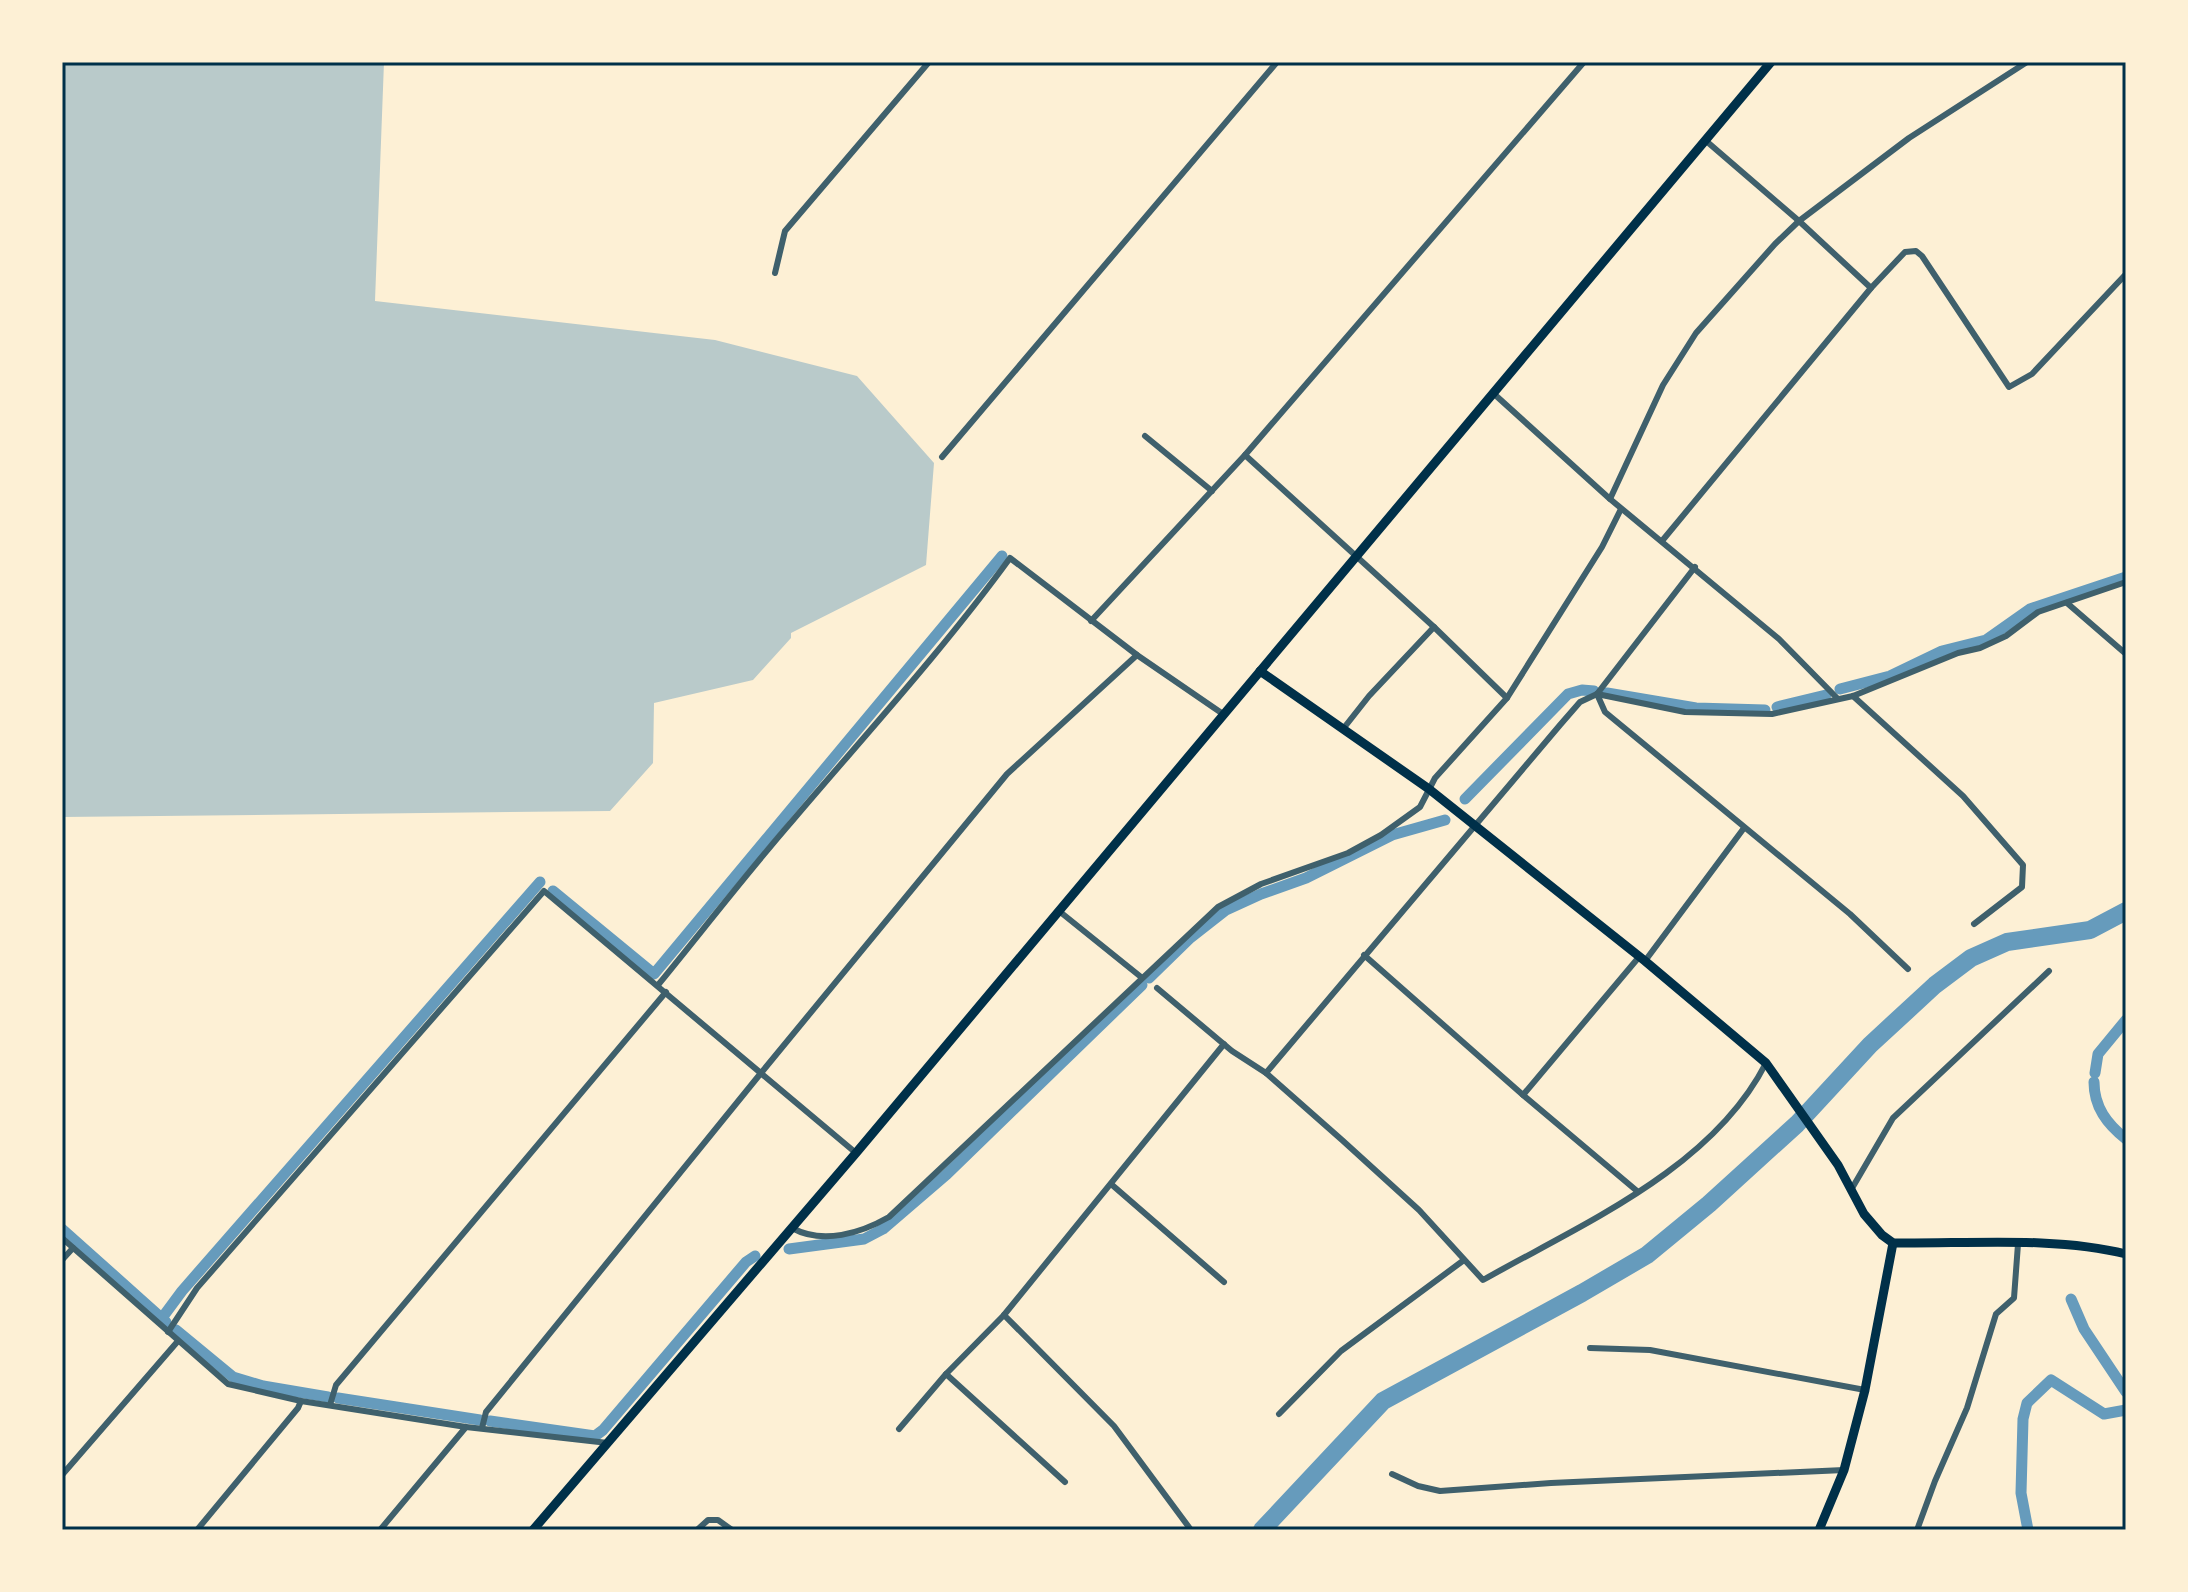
<svg xmlns="http://www.w3.org/2000/svg" width="2188" height="1592" font-family="'Varela Round',sans-serif">
  <rect width="100%" height="100%" fill="#fdf0d5"/>
  <path fill="#b9caca" d="M62,62H384L375,301L715,340L857,376L934,463L926,565L791,633V638L753,680L654,703L653,763L610,811L62,817Z"/>
  <g fill="none" stroke-linecap="round" stroke-linejoin="round">
    <g stroke="#669bbc" stroke-width="11">
      <path d="M1840,689L1890,676L1942,651L1986,640L2030,609L2126,577"/>
      <path d="M1607,693L1696,708L1765,710"/>
      <path d="M1777,707L1826,695"/>
      <path d="M1465,799L1568,694L1582,690L1594,691"/>
      <path d="M553,891L654,974L1002,556"/>
      <path d="M1149,978L1189,939L1226,910L1261,894L1306,878L1392,835L1445,820"/>
      <path d="M2095,1073L2098,1054L2126,1020"/>
      <path d="M2094,1082C2094,1107 2107,1124 2126,1139"/>
      <path d="M62,1229L166,1322"/>
      <path d="M789,1249L864,1239L883,1229L947,1174L1142,985"/>
      <path d="M2071,1299L2084,1329L2126,1392"/>
      <path d="M162,1318L182,1291L540,882"/>
      <path d="M176,1330L233,1377L263,1386L328,1397"/>
      <path d="M338,1398L480,1420"/>
      <path d="M490,1421L595,1436L603,1430L746,1262L755,1256"/>
      <path d="M2028,1530L2021,1493L2023,1419L2027,1403L2051,1380L2104,1414L2126,1410"/>
    </g>
    <path stroke="#669bbc" stroke-width="18" d="M1262,1530L1383,1401L1582,1293L1647,1255L1709,1204L1797,1124L1870,1045L1935,985L1971,958L2007,942L2090,930L2126,911"/>
    <g stroke="#3f606c" stroke-width="6">
      <path d="M1705,140L1799,221L1871,288"/>
      <path d="M775,273L785,231L929,62"/>
      <path d="M1493,393L1610,499L1779,639L1837,698"/>
      <path d="M1145,436L1212,491"/>
      <path d="M1245,455L1434,627L1507,698"/>
      <path d="M942,457L1277,62"/>
      <path d="M1610,499L1663,385L1696,333L1775,244L1799,221L1909,138L2027,62"/>
      <path d="M1662,541L1871,288L1905,252L1916,251L1922,256L2009,387L2032,374L2126,274"/>
      <path d="M2067,603L2126,654"/>
      <path d="M1091,621L1245,455L1584,62"/>
      <path d="M1597,694L1685,712L1772,714L1853,696L1958,653L1980,648L2006,636L2038,612L2126,582"/>
      <path d="M1597,694L1605,712L1850,914L1908,969"/>
      <path d="M1853,696L1963,796L2023,865L2022,887L1974,924"/>
      <path d="M1343,729L1369,696L1434,627"/>
      <path d="M1059,911L1141,977"/>
      <path d="M1364,955L1523,1095L1637,1191"/>
      <path d="M1645,961L1744,828"/>
      <path d="M658,985C703,930 746,874 793,820C866,734 943,650 1010,558L1137,655L1223,714"/>
      <path d="M1157,988L1232,1051L1266,1073L1342,1140L1419,1210L1483,1280C1582,1224 1712,1169 1766,1063"/>
      <path d="M1266,1073L1560,725L1580,702L1597,694L1695,567"/>
      <path d="M1523,1095L1639,957"/>
      <path d="M1111,1184L1224,1282"/>
      <path d="M1851,1190L1893,1118L2049,971"/>
      <path d="M792,1228C823,1245 861,1233 889,1217L1218,907L1261,884L1348,853L1381,835L1420,807L1435,778L1507,698L1602,547L1621,509"/>
      <path d="M62,1238L228,1384L301,1401L466,1427L608,1443"/>
      <path d="M62,1260L73,1248"/>
      <path d="M1004,1315L1114,1426L1191,1530"/>
      <path d="M168,1332L197,1288L544,891L856,1153"/>
      <path d="M1590,1348L1650,1350L1865,1390"/>
      <path d="M946,1374L1065,1482"/>
      <path d="M330,1405L336,1385L666,992"/>
      <path d="M1279,1414L1341,1351L1464,1260"/>
      <path d="M482,1428L486,1412L761,1073L1007,774L1137,655"/>
      <path d="M899,1429L946,1374L1004,1315L1224,1044"/>
      <path d="M1392,1474L1418,1486L1440,1491L1551,1483L1844,1470"/>
      <path d="M62,1475L178,1341"/>
      <path d="M197,1530L298,1408L301,1401"/>
      <path d="M380,1530L466,1427"/>
      <path d="M697,1530L708,1520H718L732,1530"/>
      <path d="M1917,1530L1935,1481L1967,1408L1996,1314L2014,1298L2018,1244"/>
    </g>
    <g stroke="#003049" stroke-width="9">
      <path d="M1260,671L1429,789L1645,961L1766,1063L1838,1165L1864,1214L1882,1235L1893,1243C1967,1244 2055,1236 2126,1254"/>
      <path d="M533,1530L856,1153L1771,62"/>
      <path d="M1819,1530L1844,1470L1865,1390L1893,1243"/>
    </g>
  </g>
  <rect width="2188" height="1592" fill="none" stroke="#fdf0d5" stroke-width="128"/>
  <rect x="64" y="64" width="2060" height="1464" fill="none" stroke="#003049" stroke-width="3"/>
</svg>
